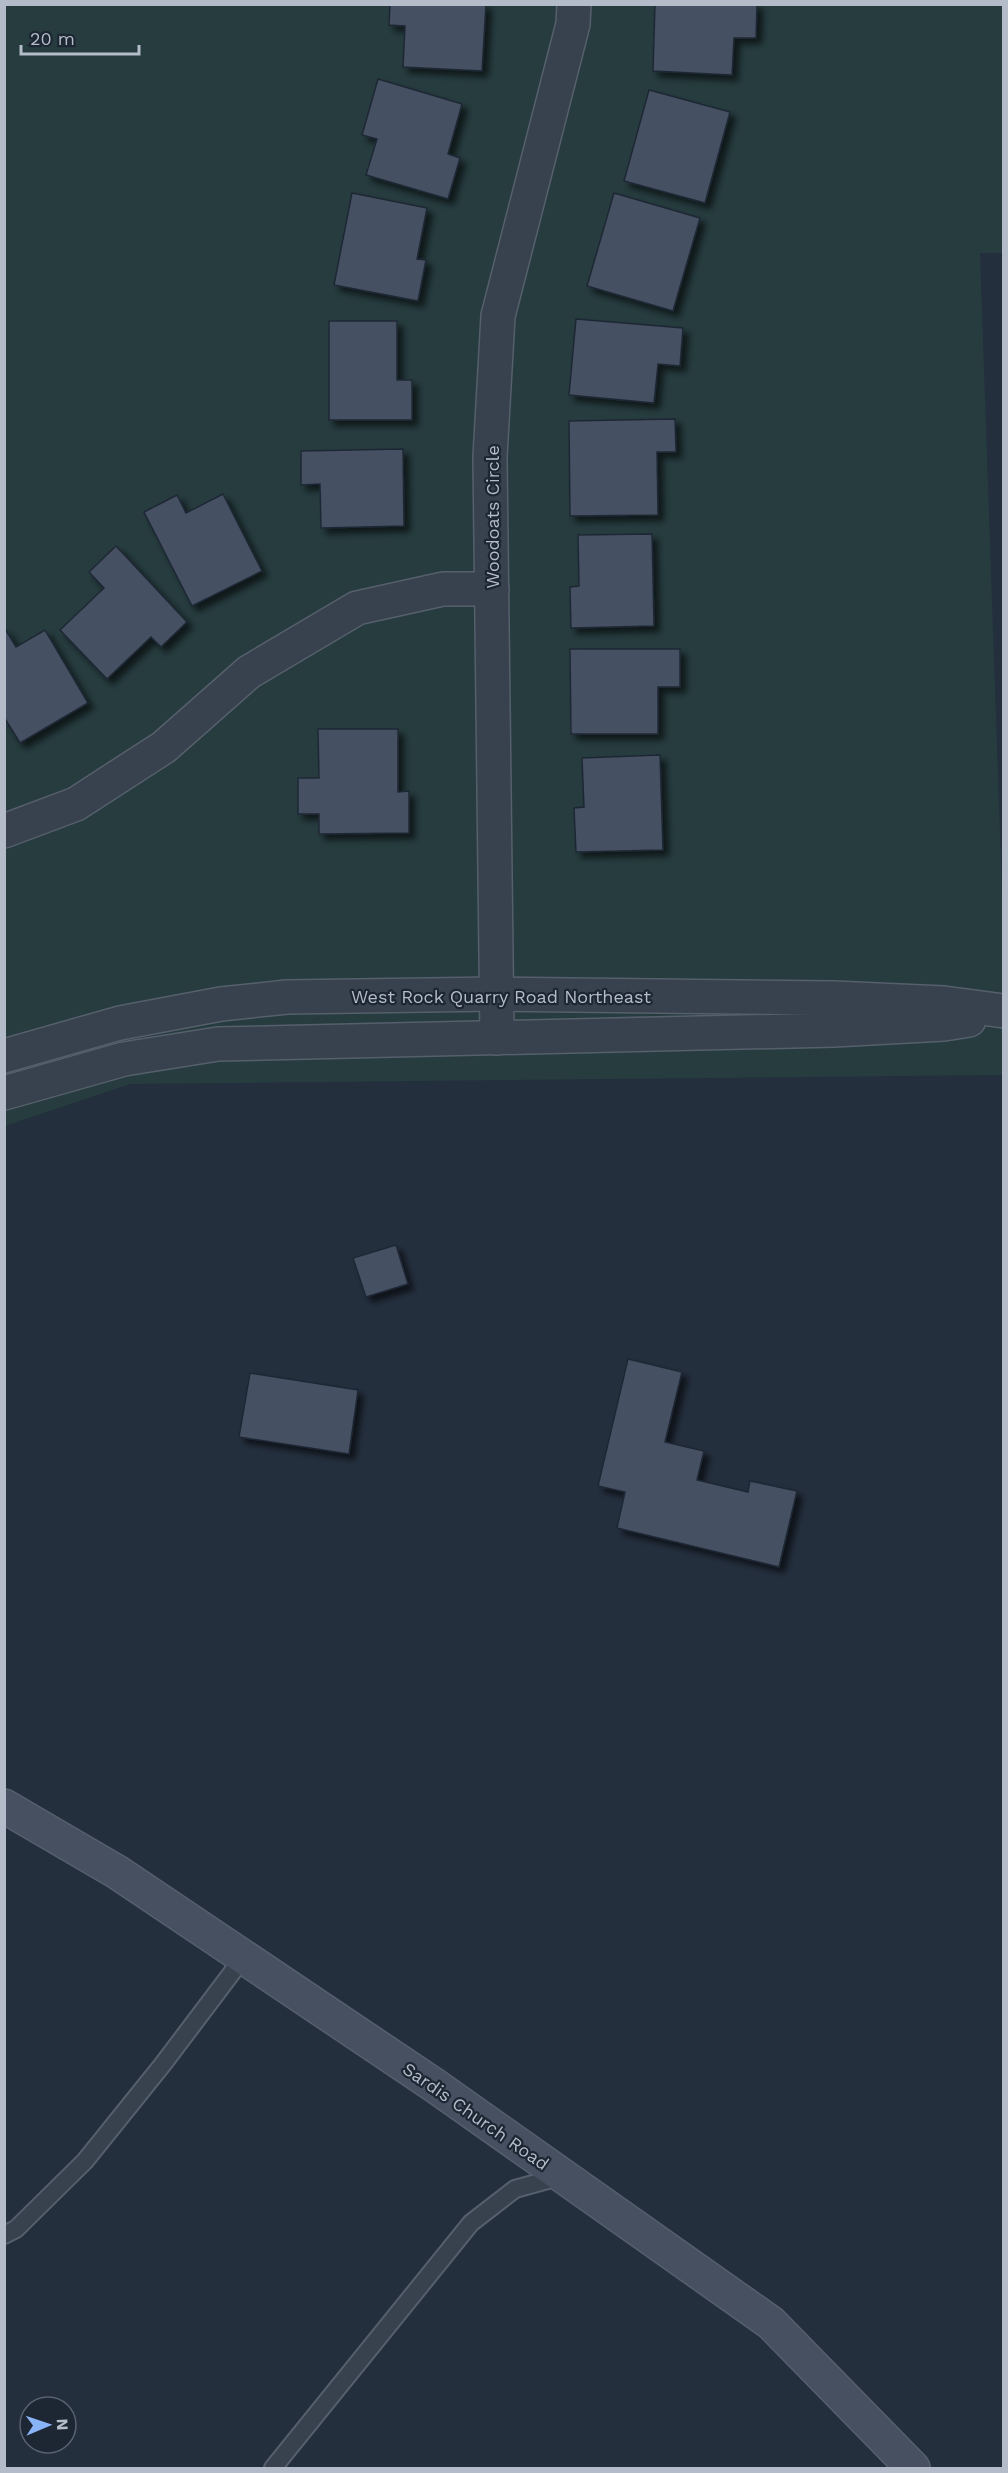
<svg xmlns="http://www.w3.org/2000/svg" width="1008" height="2473" font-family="'Work Sans',sans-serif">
  <defs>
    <filter id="shadow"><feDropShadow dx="5.5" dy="5.5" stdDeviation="3" flood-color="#0009"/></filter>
  </defs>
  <rect width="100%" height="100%" fill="#242f3e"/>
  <path fill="#263c3f" d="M5,5H1003V253H980L1003,921V1075L130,1084L5,1126Z"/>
  <g fill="#455162" stroke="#1f2835" stroke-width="1.5" filter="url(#shadow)">
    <path d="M390,4H486L482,71L403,67L405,26L389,25Z"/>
    <path d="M655,4H757L756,38H734L732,75L653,71Z"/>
    <path d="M378,79L462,104L448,154L460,158L448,199L366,175L377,139L362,135Z"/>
    <path d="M649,90L730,112L705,203L624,181Z"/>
    <path d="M352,193L427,208L417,259L426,260L418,301L334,285Z"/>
    <path d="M614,193L700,218L673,311L587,286Z"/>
    <path d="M576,319L683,328L680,366L658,364L654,403L569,395Z"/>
    <path d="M329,321H397V380H412V420H329Z"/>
    <path d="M675,419L676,452H657L658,515L570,516L569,421Z"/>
    <path d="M403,449L404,526L321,528L320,484L301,485V451Z"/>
    <path d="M223,494L262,571L192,606L144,512L177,495L186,513Z"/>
    <path d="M652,534L654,626L571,628L570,587L579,586L578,535Z"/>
    <path d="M116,546L187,622L161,647L151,637L107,679L60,630L104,588L89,572Z"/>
    <path d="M4,627L16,647L45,630L88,703L20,743L4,717Z"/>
    <path d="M570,649H680V687H658V734H571Z"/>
    <path d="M318,729H398V792L409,791V833L319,834V814H298V778H319Z"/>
    <path d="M660,755L663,850L576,852L574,808L584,807L582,758Z"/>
    <path d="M396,1245L408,1284L366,1297L353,1258Z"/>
    <path d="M628,1359L682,1372L665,1442L704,1451L697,1480L748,1492L750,1481L797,1491L779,1567L617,1528L625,1492L598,1486Z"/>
    <path d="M250,1373L358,1390L349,1454L239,1437Z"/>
  </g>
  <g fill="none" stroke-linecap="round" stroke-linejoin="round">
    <defs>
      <g id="lane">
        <path d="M4,2235L16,2229L85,2161L163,2064L243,1958"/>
        <path d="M273,2468L471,2223L515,2189L562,2176"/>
      </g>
      <g id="street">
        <path d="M4,831L76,804L164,747L249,672L357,608L443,589H492"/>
        <path d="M497,1038L490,457L498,316L573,24L574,4"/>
        <path d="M4,1056L120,1023L221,1004L287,997L497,994L834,998L944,1003L1004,1011"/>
        <path d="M4,1093L124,1059L218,1044L834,1030L944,1024L969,1020"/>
      </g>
      <path id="secondary" d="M4,1806L117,1872L434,2085L771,2323L913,2468"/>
    </defs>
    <use href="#lane" stroke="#565f6c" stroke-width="20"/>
    <use href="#street" stroke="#565f6c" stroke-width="36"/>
    <use href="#secondary" stroke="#565f6c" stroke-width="36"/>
    <use href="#lane" stroke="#38414e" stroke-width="16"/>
    <use href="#street" stroke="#38414e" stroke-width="33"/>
    <use href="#secondary" stroke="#465061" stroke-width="33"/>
  </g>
  <g text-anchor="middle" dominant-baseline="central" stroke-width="4.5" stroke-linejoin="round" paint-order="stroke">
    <g font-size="18" fill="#b4bcc9" stroke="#1d2633">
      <text transform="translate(492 517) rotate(-90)">Woodoats Circle</text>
      <text x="501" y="996">West Rock Quarry Road Northeast</text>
      <text transform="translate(476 2116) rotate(35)">Sardis Church Road</text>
    </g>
  </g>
  <rect width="1008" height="2473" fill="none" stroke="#b4bcc9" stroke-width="12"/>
  <g transform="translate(48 2425) rotate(88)"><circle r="28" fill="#1d2633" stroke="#59626f" stroke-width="1.5"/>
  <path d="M0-4.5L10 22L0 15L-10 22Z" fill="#8ab4f8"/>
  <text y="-9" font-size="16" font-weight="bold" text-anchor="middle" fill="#b4bcc9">N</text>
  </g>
  <path d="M21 45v9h118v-9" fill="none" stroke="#b4bcc9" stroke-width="3"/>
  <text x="30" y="45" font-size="18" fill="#b4bcc9" stroke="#1d2633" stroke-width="4.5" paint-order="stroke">20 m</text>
</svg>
